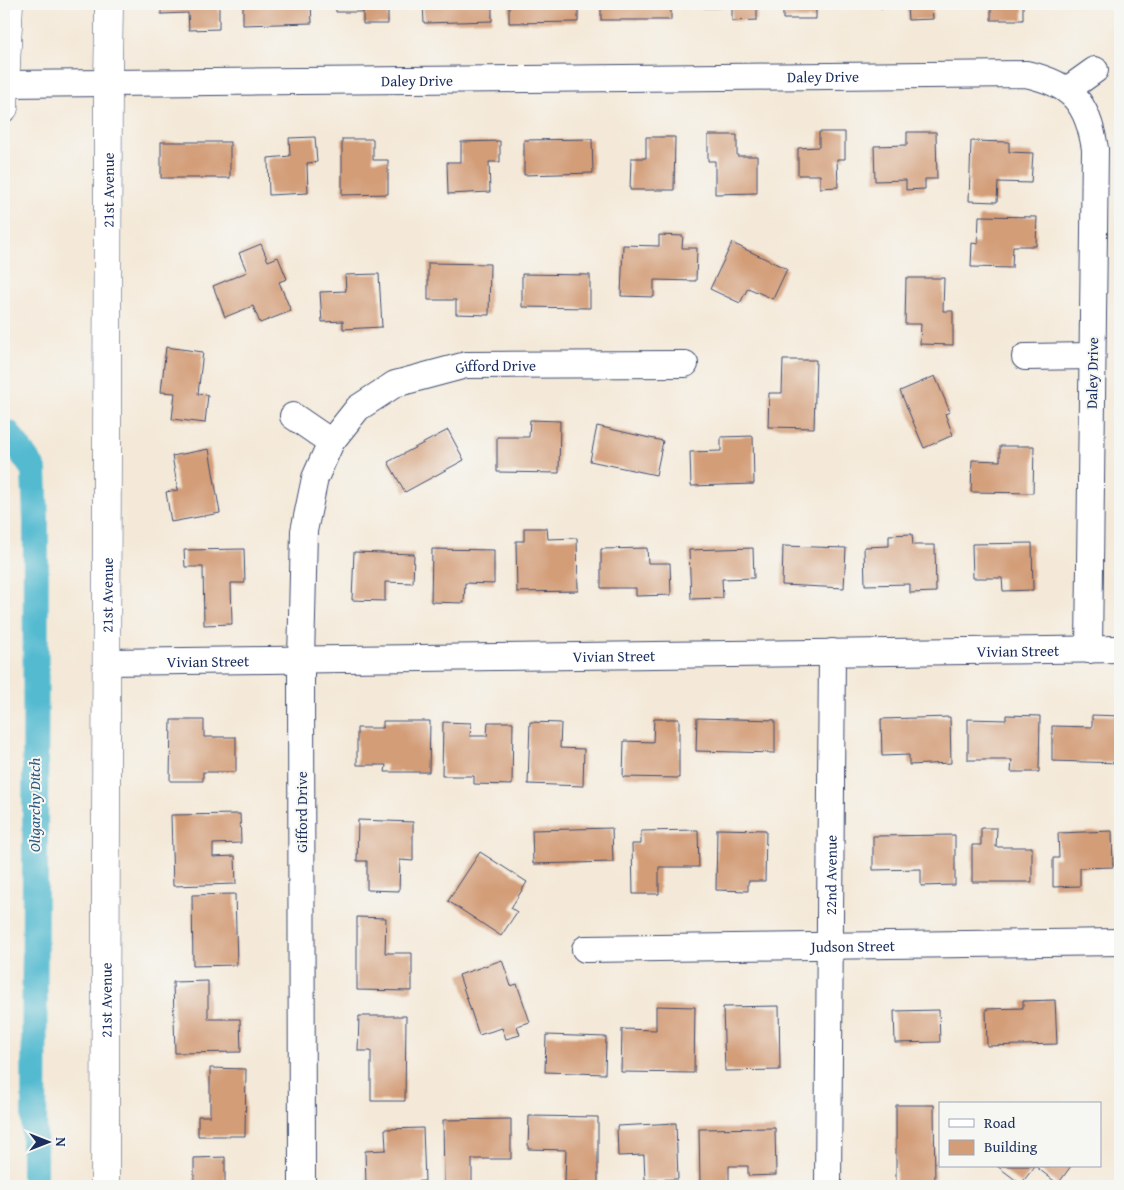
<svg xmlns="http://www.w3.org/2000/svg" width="1124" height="1190" font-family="'Gentium Book Plus',serif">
  <rect width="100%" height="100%" fill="#f6f6f2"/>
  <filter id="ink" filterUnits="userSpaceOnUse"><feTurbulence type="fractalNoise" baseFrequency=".02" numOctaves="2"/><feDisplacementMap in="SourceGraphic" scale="10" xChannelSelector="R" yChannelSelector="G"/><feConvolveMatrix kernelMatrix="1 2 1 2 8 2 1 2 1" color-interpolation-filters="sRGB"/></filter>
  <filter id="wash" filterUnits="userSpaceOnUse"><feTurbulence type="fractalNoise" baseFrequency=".0096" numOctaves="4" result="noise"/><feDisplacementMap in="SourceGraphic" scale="20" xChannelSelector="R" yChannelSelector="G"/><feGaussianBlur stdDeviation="1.12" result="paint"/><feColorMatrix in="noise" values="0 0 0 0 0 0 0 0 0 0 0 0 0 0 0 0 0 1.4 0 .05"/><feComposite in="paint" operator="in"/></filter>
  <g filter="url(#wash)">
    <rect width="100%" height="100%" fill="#f4e9d8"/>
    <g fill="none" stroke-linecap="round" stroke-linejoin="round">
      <path stroke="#52bad0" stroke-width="26" d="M8,433L34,470L36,521L34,1186"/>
    </g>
    <g id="blocks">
      <g fill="#d39d78">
        <path d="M161,4H219V29L189,30L188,13L161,14Z"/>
        <path d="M243,4H311L312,23L243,25Z"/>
        <path d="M336,4H388V24H363V12H336Z"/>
        <path d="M423,4H492V21L424,23Z"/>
        <path d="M509,4H578V22L509,23Z"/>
        <rect x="601" y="4" width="70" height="16"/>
        <path d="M704,4H757V20L732,21V7L704,8Z"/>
        <path d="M783,4H841V7H816V19H783Z"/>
        <path d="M880,4H932L933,19L908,20L907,7L880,8Z"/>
        <path d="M961,4H1023V20H991V7H961Z"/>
        <path d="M819,132H845V159H837L838,187L820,188V175H798V148L819,147Z"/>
        <path d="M907,132H936L937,179H925V189L906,190V180L875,181L874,146L907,145Z"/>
        <path d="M708,135H737V156H757V193L715,194V161H708Z"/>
        <path d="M315,137L317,162L307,163L308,193L269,195L268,158L290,156L289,138Z"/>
        <path d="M646,137H675L674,190H630L631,158H646Z"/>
        <path d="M342,139H373V160H388V194L342,195Z"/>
        <path d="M592,139L593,173L524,175V140Z"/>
        <path d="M500,141V162H489L490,192L448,194L447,162H461V142Z"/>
        <path d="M971,141L1009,142V152L1033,153L1031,183L998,182L997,202L969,201Z"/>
        <rect x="161" y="142" width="69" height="36"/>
        <path d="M979,216L1037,217L1036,246H1013L1012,268L971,267L972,243L978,244Z"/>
        <path d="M659,235L683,236L682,248H697L696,281L654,280V297L621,296L623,245L659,246Z"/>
        <path d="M732,243L787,269L773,299L748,288L740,303L710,289Z"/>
        <path d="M261,244L268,261L278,257L287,279L279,282L291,311L260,323L253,306L225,317L213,286L247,272L239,253Z"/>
        <path d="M428,263L490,264L489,315L456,314V300H428Z"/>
        <path d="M379,274L382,327L343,329V321L322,322L320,292L346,291L345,275Z"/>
        <path d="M522,274L590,275V308L522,307Z"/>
        <path d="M906,278H944L943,311H953V345L920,344L921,324H905Z"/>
        <path d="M166,347L203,352L198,394L208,395L205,423L172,419L175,393L161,392Z"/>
        <path d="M783,360H816L814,428L768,427L769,393H782Z"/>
        <path d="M935,376L950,412L945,414L953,435L924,448L900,391Z"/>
        <path d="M530,420L560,421L559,473L497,472V437H529Z"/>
        <path d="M597,426L663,441L656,475L590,461Z"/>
        <path d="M448,430L464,460L405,492L388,462Z"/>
        <path d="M753,436L754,484L691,486L690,452L721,451V437Z"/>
        <path d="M1000,446H1034L1033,493L971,492L972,460L1000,461Z"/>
        <path d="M209,449L220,513L171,522L166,492L178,490L172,456Z"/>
        <path d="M524,528H547L548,539L577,538L578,591L517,592L516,541H524Z"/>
        <path d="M912,534L913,545H935L936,592L910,593V584L865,585L864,547L889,546V535Z"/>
        <path d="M1032,543L1033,590L1003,591L1002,578H973L972,544Z"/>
        <path d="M783,546L846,548L844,588L782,585Z"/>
        <path d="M647,548L648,563H670L671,595L636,596V588H601V549Z"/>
        <path d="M753,548L754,578L722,579L723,598L691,599L689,550Z"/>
        <path d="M244,549L245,583H231L232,624L204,625L203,567H185L184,550Z"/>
        <path d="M432,549L494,550V584L465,583L464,603L431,602Z"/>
        <path d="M354,552L414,554L413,583L385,582V601L352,600Z"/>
        <path d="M1006,715L1040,716L1039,772H1011L1012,760H968V719L1006,720Z"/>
        <path d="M1092,715L1120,716V763L1052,761V726L1092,727Z"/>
        <path d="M950,717L951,763L909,765V755L882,756L881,719Z"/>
        <path d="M697,718L775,720V753L696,751Z"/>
        <path d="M654,719H679V778L623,777L624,741L653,742Z"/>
        <path d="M171,720H204V737H236V772H203V781H170Z"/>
        <path d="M383,721H430L429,772H385L386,765H357V728H383Z"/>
        <path d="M443,722L471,723L470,736H487L488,722H513L512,785L474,784V776H442Z"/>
        <path d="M530,722L561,723L560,748L584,749L583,786L528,784Z"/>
        <path d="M240,814L241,843L213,844V857L235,856L236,884L173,886L171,815Z"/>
        <path d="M358,820L413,822V861L400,860L399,891L367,890V861H357Z"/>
        <path d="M612,828L613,862L533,864L532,830Z"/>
        <path d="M981,828H997L996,847H1032V882H972V845H981Z"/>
        <path d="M717,829L766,830L765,881H748V891L716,890Z"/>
        <path d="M698,830L699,867H659V894H633L632,844H641V831Z"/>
        <path d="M1112,831L1113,867L1080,868V886L1053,887V858H1059L1058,833Z"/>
        <path d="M955,835V885L921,886V869L873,870V836Z"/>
        <path d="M480,852L527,882L511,908L517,912L501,936L448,901Z"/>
        <path d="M235,894L237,965L193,966L192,895Z"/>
        <path d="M357,917L386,918L385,953H412V991L357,990Z"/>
        <path d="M502,960L511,986L517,984L530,1022L517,1026L520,1035L506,1039L502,1028L479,1035L459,975Z"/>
        <path d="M208,981V1019H240L241,1052L175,1053L173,982Z"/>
        <path d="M1055,1000L1057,1044L987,1046L986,1009L1023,1008V1001Z"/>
        <path d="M656,1006L695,1007L694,1073L621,1072L622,1029L656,1030Z"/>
        <path d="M779,1006L780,1070L725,1071L723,1007Z"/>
        <path d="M939,1010L940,1042L895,1043L894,1011Z"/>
        <path d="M359,1016H406L405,1101H371V1051H358Z"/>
        <path d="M546,1035L606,1037L605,1074L545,1072Z"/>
        <path d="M210,1068L246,1069L245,1136H198V1116H210Z"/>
        <path d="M896,1105H934L935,1186H896Z"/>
        <path d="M529,1116L598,1117V1183L565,1182L566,1150L528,1149Z"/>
        <path d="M511,1119V1159H472V1184H444L443,1120Z"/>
        <path d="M676,1123L678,1179L645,1180L644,1155L618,1156L617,1126Z"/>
        <path d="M423,1128L425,1181L366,1184L365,1151L386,1150L385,1129Z"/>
        <path d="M775,1128L776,1175L748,1176V1166H729V1183H700L699,1129Z"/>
        <path d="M225,1157V1186H162V1184H194V1158Z"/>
        <path d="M997,1166H1035L1021,1184Z"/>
        <path d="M1035,1166H1071L1058,1184Z"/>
      </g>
    </g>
  </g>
  <g filter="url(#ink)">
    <use href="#blocks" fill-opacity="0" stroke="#3c4b70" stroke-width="1"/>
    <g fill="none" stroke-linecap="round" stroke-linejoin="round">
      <defs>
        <g id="street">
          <path id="s1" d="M5,84L1026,74C1072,84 1088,103 1095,149L1089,650"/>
          <path d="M1067,90L1095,70"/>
          <path d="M1025,357L1092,356"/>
          <path d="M293,416L331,442"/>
          <path id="s2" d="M106,662L1120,649"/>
          <path id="s3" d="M585,949L1120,942"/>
          <path id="s4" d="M302,1186L301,660L304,531L315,478L331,442L358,408L395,384L466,365L685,364"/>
          <path id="s5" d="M828,1186L832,652"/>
        </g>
        <g id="secondary">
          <path d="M4,108L9,4"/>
          <path id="s6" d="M105,1186L108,82L109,4"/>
        </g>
      </defs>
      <use href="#street" stroke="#3c4b70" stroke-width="28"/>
      <use href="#secondary" stroke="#3c4b70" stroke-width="29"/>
      <use href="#street" stroke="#fff" stroke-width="26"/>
      <use href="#secondary" stroke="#fff" stroke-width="28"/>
    </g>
  </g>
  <g text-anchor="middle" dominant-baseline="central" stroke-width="4" stroke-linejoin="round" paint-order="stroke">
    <g font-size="15" fill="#1b2f5e" stroke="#f6f6f2">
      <text stroke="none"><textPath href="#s1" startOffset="818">Daley Drive</textPath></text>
      <text stroke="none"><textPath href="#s1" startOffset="412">Daley Drive</textPath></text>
      <text stroke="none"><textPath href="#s6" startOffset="996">21st Avenue</textPath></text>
      <text stroke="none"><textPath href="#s4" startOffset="939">Gifford Drive</textPath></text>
      <text transform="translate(1092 373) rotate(-89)">Daley Drive</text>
      <text stroke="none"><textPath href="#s6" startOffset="591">21st Avenue</textPath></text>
      <text stroke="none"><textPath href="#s2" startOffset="912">Vivian Street</textPath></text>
      <text stroke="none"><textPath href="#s2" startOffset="508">Vivian Street</textPath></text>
      <text stroke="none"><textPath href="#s2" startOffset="102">Vivian Street</textPath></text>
      <text transform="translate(301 812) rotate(-90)">Gifford Drive</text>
      <text stroke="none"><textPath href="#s5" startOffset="311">22nd Avenue</textPath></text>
      <text stroke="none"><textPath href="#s3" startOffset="268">Judson Street</textPath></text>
      <text stroke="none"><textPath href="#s6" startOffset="186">21st Avenue</textPath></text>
    </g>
    <g font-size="16" font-style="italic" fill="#2c5980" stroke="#f6f6f2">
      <text transform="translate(34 805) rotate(-90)">Oligarchy Ditch</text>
    </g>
  </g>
  <rect width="1124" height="1190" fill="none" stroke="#f6f6f2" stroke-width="20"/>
  <rect x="939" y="1102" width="162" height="65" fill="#f6f6f2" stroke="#9ea6b7"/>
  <rect x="949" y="1119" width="25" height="8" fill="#ffffff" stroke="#9ea6b7"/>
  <text x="984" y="1128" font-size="15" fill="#1b2f5e">Road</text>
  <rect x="949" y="1140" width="25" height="15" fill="#d39d78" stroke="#9ea6b7"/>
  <text x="984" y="1152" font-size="15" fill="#1b2f5e">Building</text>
  <g transform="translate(48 1142) rotate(90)" stroke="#f6f6f2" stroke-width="4" paint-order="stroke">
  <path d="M0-4L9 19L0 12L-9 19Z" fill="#1b2f5e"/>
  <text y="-8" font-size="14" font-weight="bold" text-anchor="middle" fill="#1b2f5e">N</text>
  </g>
</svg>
